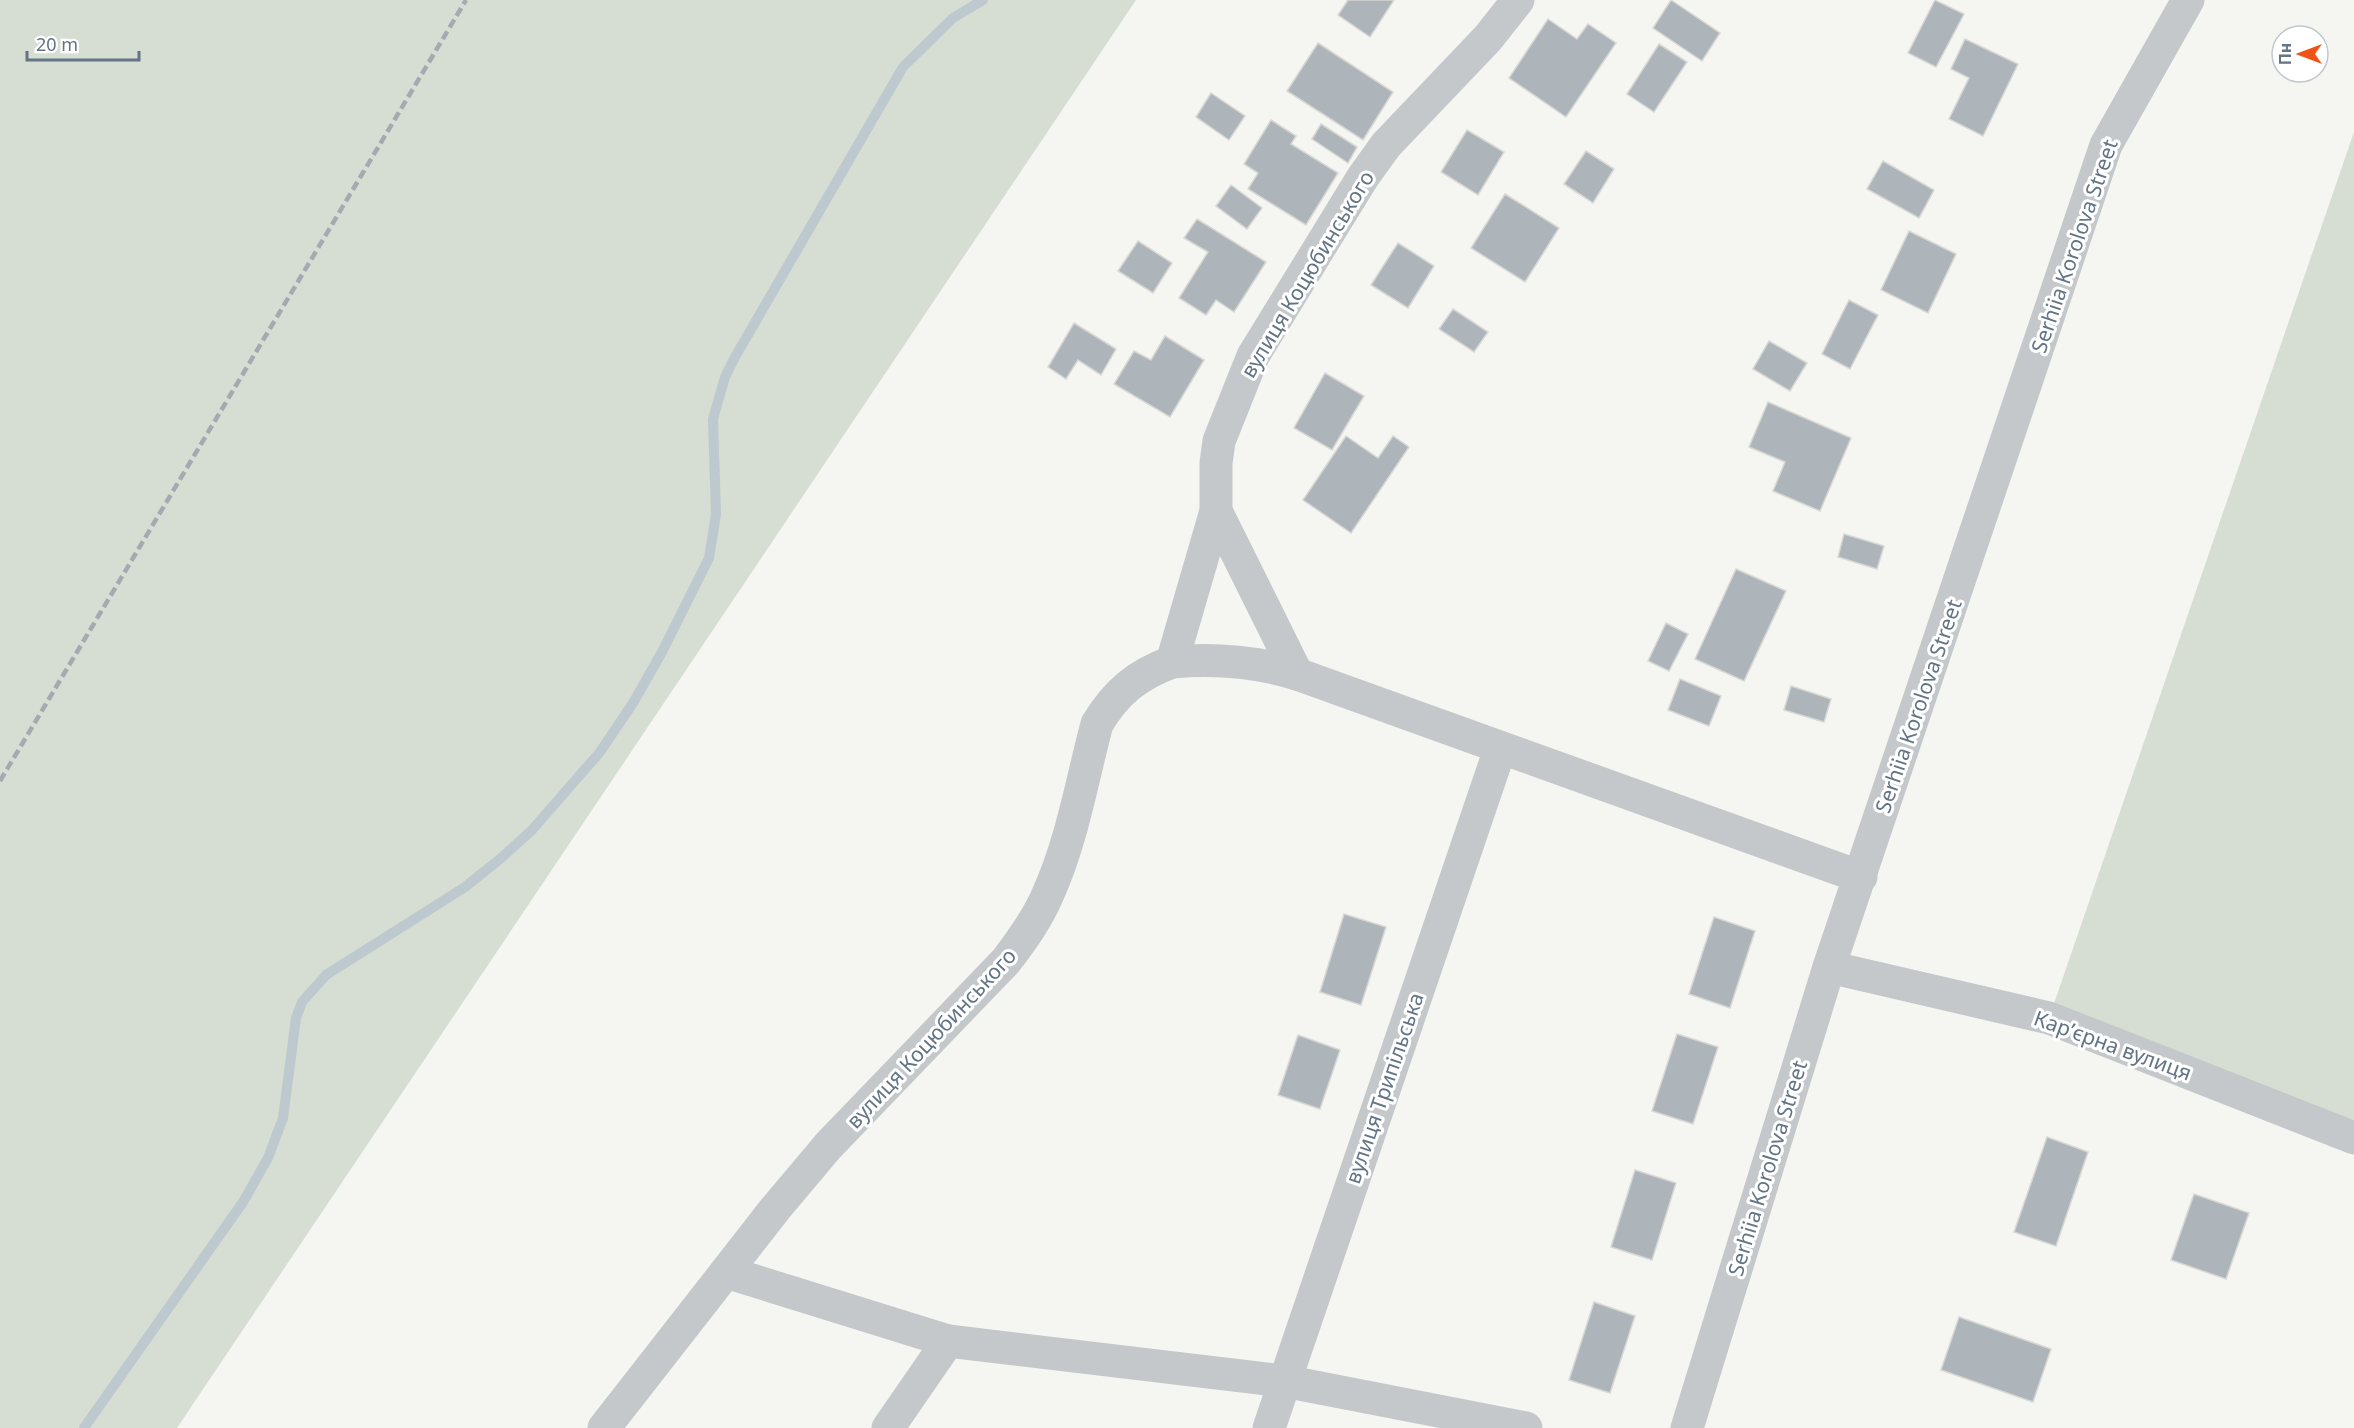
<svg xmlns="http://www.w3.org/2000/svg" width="2354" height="1428" font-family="'Noto Sans',sans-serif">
  <rect width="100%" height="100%" fill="#f5f6f1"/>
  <g fill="#d6ddd2">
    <path d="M0,0H1136L177,1428H0Z"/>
    <path d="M2354,132V1138L2049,1018Z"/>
  </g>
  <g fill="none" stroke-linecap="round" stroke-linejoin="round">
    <path stroke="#bdc9ce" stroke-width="10" d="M84,1428L243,1202L268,1158L283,1118L296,1018L302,1002L326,975L465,887L500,859L532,830L600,752L633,703L662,652L709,558L716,514L713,419L725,377L735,357L903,67L953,18L983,0"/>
  </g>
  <g fill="#adb4ba" stroke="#d7d7d4" stroke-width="1.5">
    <path d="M1348,0H1394L1370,37L1338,15Z"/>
    <path d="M1671,0L1720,33L1702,61L1653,28Z"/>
    <path d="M1935,0L1964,14L1936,67L1908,53Z"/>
    <path d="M1548,19L1577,39L1588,24L1616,43L1566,117L1509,78Z"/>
    <path d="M1965,39L2018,64L1983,136L1949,119L1969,78L1951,69Z"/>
    <path d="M1318,43L1393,92L1363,140L1287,91Z"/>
    <path d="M1659,44L1687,62L1654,112L1627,94Z"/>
    <path d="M1211,93L1245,116L1229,140L1196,117Z"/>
    <path d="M1271,120L1296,136L1291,144L1338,173L1306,225L1248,189L1258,173L1244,164Z"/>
    <path d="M1321,124L1357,147L1348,163L1312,139Z"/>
    <path d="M1467,130L1504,152L1478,195L1441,172Z"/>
    <path d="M1586,151L1614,169L1593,203L1564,184Z"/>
    <path d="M1883,161L1934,190L1919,218L1867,189Z"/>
    <path d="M1231,185L1262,208L1247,229L1216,206Z"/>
    <path d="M1505,194L1559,228L1525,282L1471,248Z"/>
    <path d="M1197,219L1266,262L1234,312L1216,300L1206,315L1179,298L1208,252L1184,238Z"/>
    <path d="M1909,231L1956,254L1928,313L1881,290Z"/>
    <path d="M1138,241L1172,263L1153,293L1118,271Z"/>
    <path d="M1398,243L1434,266L1408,308L1371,285Z"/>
    <path d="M1849,300L1878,315L1850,369L1822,354Z"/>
    <path d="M1453,309L1488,332L1474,352L1439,329Z"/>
    <path d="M1074,323L1116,349L1101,375L1078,360L1066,379L1048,367Z"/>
    <path d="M1165,336L1204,360L1170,417L1114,384L1134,351L1151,360Z"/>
    <path d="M1769,341L1807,363L1790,391L1753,369Z"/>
    <path d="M1325,373L1364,396L1332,450L1294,428Z"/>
    <path d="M1768,402L1851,438L1820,511L1773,491L1785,462L1749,447Z"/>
    <path d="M1346,436L1378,458L1393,436L1409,447L1351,533L1303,500Z"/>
    <path d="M1844,534L1884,546L1877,569L1838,557Z"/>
    <path d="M1736,569L1786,591L1744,681L1695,659Z"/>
    <path d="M1666,623L1688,634L1669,671L1648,661Z"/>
    <path d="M1680,679L1721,696L1709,726L1668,710Z"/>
    <path d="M1791,686L1831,699L1824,722L1784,710Z"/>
    <path d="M1344,914L1386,927L1361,1005L1320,992Z"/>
    <path d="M1714,917L1755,931L1730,1008L1689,994Z"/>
    <path d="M1677,1034L1718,1047L1693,1124L1652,1111Z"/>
    <path d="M1298,1035L1340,1050L1320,1109L1278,1095Z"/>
    <path d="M2047,1137L2088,1152L2056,1246L2014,1232Z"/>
    <path d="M1635,1170L1676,1183L1652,1260L1611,1247Z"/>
    <path d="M2194,1194L2249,1213L2226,1279L2171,1260Z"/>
    <path d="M1594,1302L1635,1316L1610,1393L1569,1380Z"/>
    <path d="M1959,1317L2051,1349L2033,1402L1941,1370Z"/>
  </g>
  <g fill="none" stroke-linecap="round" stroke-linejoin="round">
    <g stroke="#c4c8cb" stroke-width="33">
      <path d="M1216,511L1297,674"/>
      <path d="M1172,662C1216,658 1255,661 1297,674L1861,877"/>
      <path d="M1829,967L2049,1018L2354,1138"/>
      <path d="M726,1272L948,1341"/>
      <path d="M604,1428L775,1209L828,1146L1006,961C1022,940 1038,918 1048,894C1072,841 1082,780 1097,724C1116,692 1137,675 1172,662L1216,511V463L1219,441L1253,356L1363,177L1386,145L1488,38L1518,0"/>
      <path d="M888,1428L948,1341L1284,1381L1526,1428"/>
      <path d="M1269,1428L1500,749"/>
      <path d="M1687,1428L1829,967L2106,145L2188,0"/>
    </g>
    <path stroke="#a4aab0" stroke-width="4.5" stroke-dasharray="9 4.5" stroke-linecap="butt" d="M0,781L466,0"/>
  </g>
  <g text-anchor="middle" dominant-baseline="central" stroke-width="6" stroke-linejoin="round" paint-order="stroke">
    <g font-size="21" fill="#627485" stroke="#fff">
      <text transform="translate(2074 246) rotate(-71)">Serhiia Korolova Street</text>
      <text transform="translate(1307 274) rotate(-59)">вулиця Коцюбинського</text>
      <text transform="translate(1918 706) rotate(-71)">Serhiia Korolova Street</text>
      <text transform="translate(931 1038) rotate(-47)">вулиця Коцюбинського</text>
      <text transform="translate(2113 1045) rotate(20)">Карʼєрна вулиця</text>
      <text transform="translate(1384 1088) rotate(-71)">вулиця Трипільська</text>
      <text transform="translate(1767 1168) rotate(-73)">Serhiia Korolova Street</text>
    </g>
  </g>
  <g transform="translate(2300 54) rotate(270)"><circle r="28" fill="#ffffff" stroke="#c0c7ce" stroke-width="1.5"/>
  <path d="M0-4.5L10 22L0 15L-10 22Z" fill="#f05317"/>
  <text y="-9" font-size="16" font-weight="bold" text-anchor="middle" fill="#627485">Пн</text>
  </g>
  <path d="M27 51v9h112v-9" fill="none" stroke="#627485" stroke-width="3"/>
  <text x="36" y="51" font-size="18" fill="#627485" stroke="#ffffff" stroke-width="4.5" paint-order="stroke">20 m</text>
</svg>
